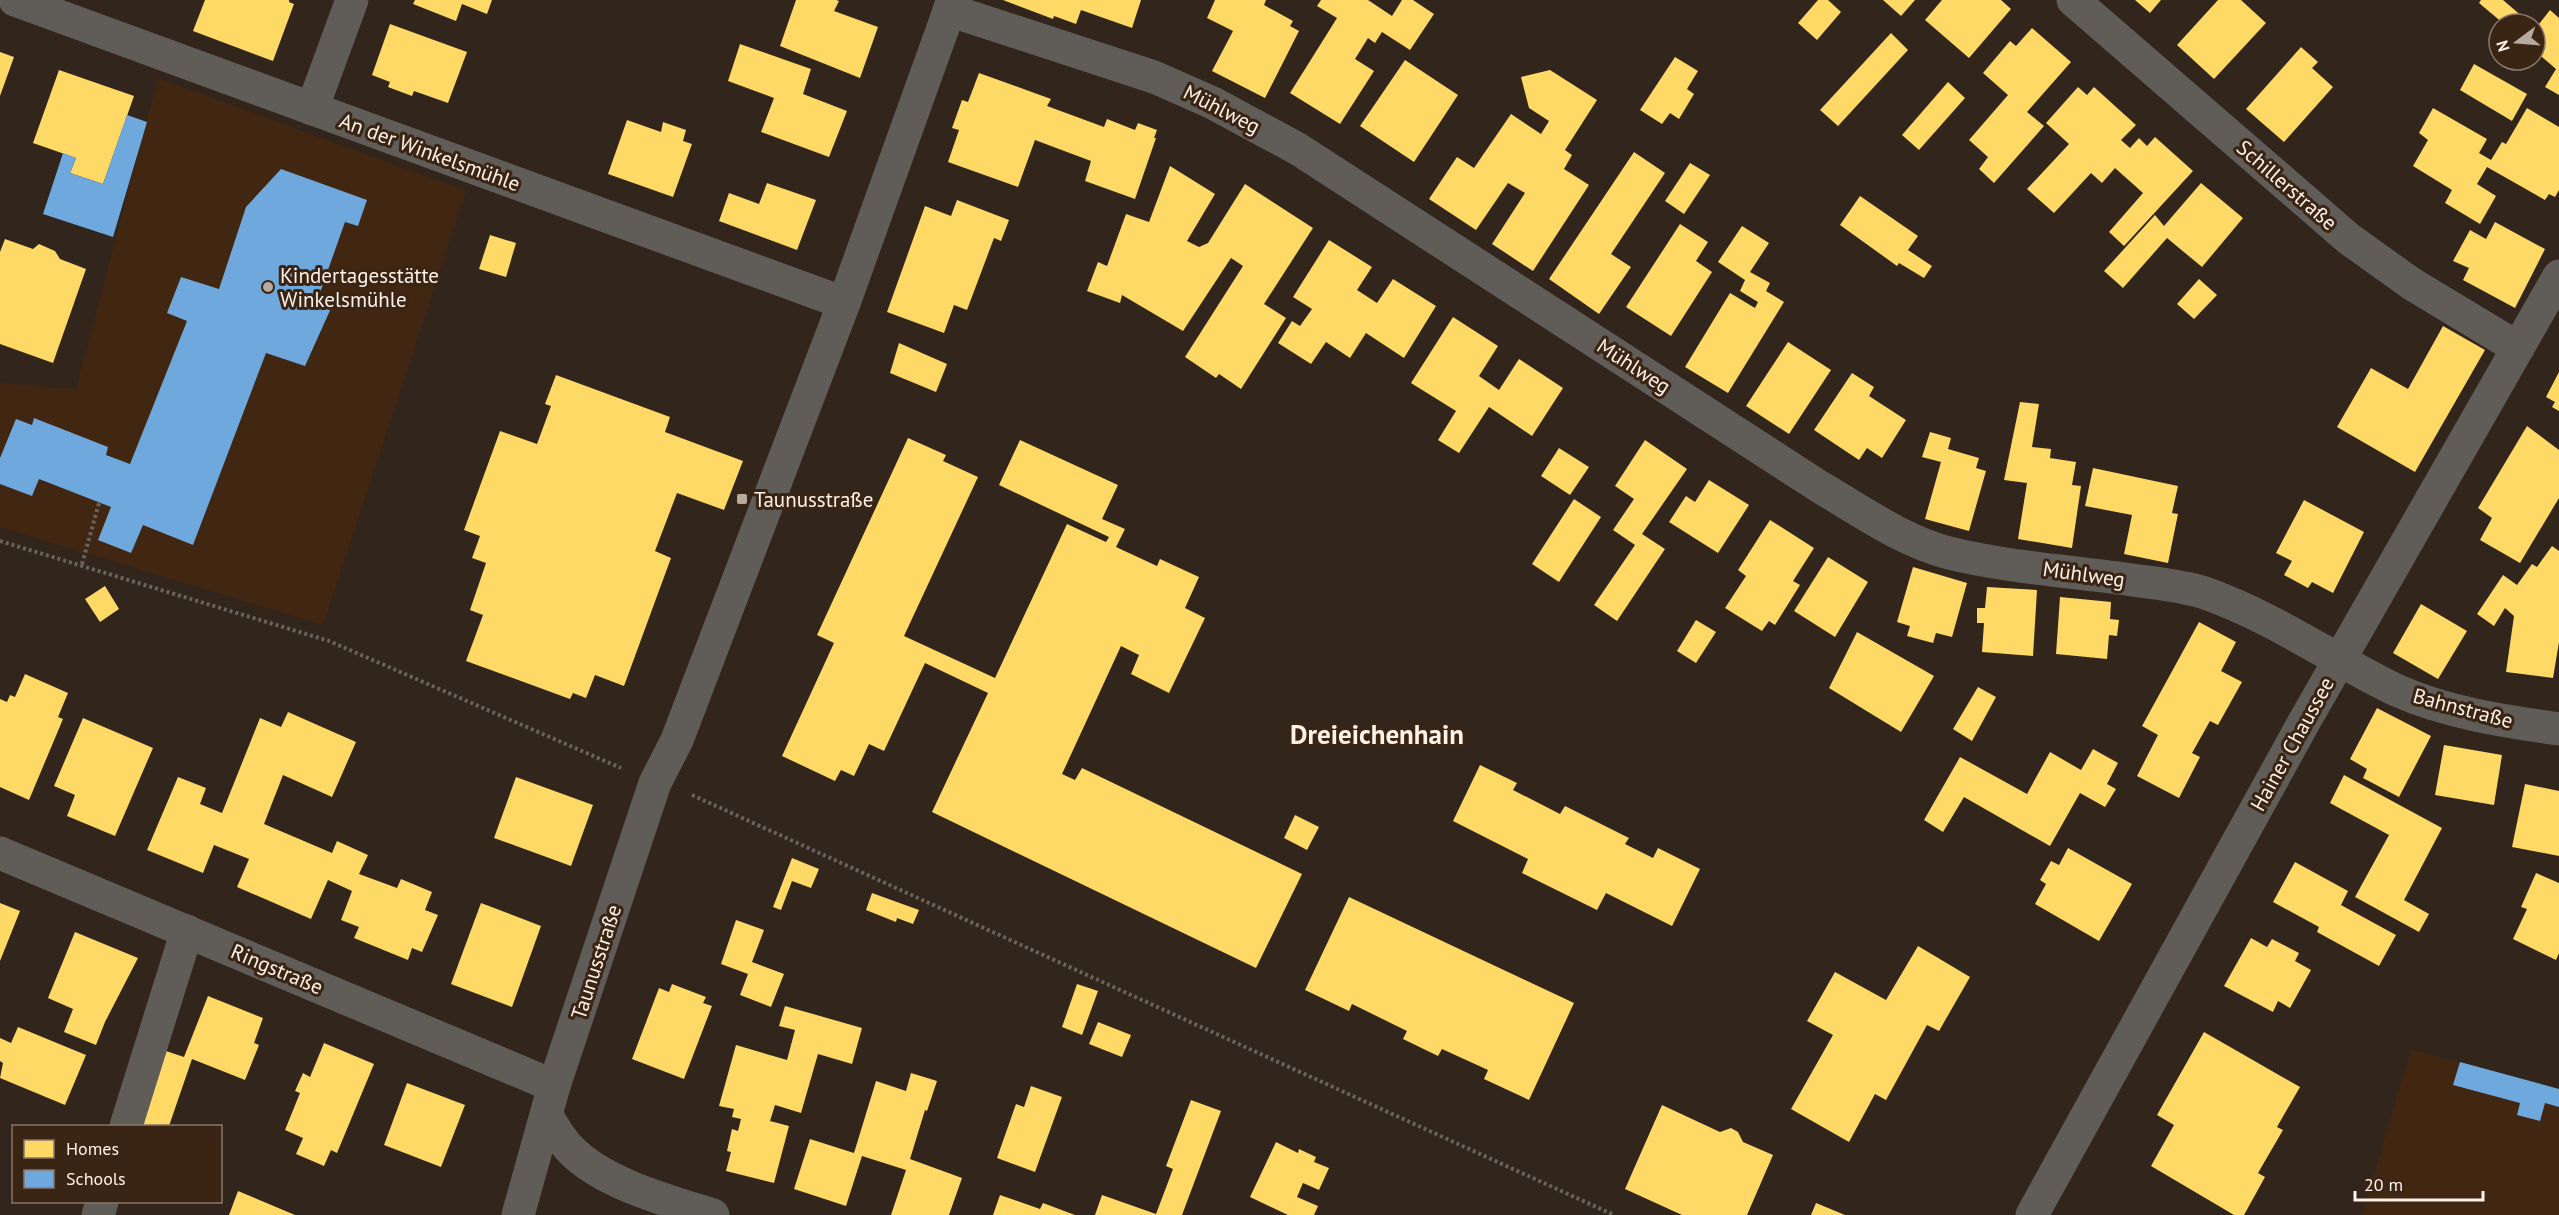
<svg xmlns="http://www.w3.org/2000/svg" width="2559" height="1215" font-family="'PT Sans',sans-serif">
  <rect width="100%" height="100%" fill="#31251c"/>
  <g fill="#412712">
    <path d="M158,78L466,191L323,625L0,527V383L76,389Z"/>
    <path d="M2411,1049L2559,1089V1215H2362Z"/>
  </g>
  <g fill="#ffd966">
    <path d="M205,0H289V2L294,4L273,61L193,31Z"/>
    <path d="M415,0H492L487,14L462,4L456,21L413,4Z"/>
    <path d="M796,0H836L839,1L834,11L878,27L860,78L780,46Z"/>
    <path d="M1003,0H1141L1132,28L1081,10L1076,24L1054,16L1053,19Z"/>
    <path d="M1215,0H1266L1264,5L1293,21L1290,26L1299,31L1265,98L1212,71L1233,31L1207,18Z"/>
    <path d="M1321,0H1368L1392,16L1402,0H1413L1434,14L1410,50L1382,32L1375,43L1368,38L1355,59L1374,71L1340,124L1290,93L1337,18L1317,6Z"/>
    <path d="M1818,0H1828L1841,12L1817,40L1798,23Z"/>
    <path d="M1883,0H1915L1901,16Z"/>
    <path d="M1942,0H2001L2011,9L1969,58L1925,20Z"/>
    <path d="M2135,0H2161L2150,13Z"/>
    <path d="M2218,0H2241L2266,23L2214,79L2177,45Z"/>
    <path d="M2481,0H2503L2531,24H2504L2479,3Z"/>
    <path d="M2550,10L2559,18V95L2545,87L2556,69L2535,51V29Z"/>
    <path d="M390,24L467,52L448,103L414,91L412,96L388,87L390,82L372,75Z"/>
    <path d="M2032,28L2071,62L2027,112L2044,126L1994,183L1979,169L1988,157L1969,140L2008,95L1983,73L2010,41L2016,46Z"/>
    <path d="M1891,33L1908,50L1838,126L1820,110Z"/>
    <path d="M740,44L811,69L803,94L847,111L829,157L761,132L774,98L728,81Z"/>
    <path d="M2301,47L2318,62L2312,68L2333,87L2284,142L2246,109Z"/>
    <path d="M0,52L14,57L0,96Z"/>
    <path d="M1675,57L1698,71L1687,89L1694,94L1679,119L1670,113L1662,124L1640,110Z"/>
    <path d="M1405,60L1458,95L1414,162L1360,126Z"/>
    <path d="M2474,64L2527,94L2512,121L2460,90Z"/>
    <path d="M59,70L134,96L103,184L70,173L76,158L33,143Z"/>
    <path d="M1550,70L1597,100L1565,150L1572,155L1564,169L1589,185L1533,271L1492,244L1525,193L1508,183L1476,230L1429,199L1457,157L1474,168L1511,114L1541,134L1549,121L1529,108L1521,77Z"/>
    <path d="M979,73L1051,99L1047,106L1104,127L1107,119L1135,130L1138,123L1157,130L1154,138H1156L1135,199L1085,181L1091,161L1035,140L1018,187L948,162L959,130L952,128L962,100L968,102Z"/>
    <path d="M1948,82L1965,98L1919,150L1902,135Z"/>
    <path d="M2078,87L2087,95L2094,87L2136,125L2121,140L2130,148L2139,138L2147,146L2155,137L2193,171L2124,246L2109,232L2143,193L2115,168L2102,183L2091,173L2054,213L2027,189L2069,144L2046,123Z"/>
    <path d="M2433,108L2487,139L2479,153L2491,160L2502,142L2506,144L2527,108L2559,127V190L2555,197L2549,194L2545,200L2487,167L2477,184L2496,196L2480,224L2445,203L2452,190L2413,166L2428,140L2419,133Z"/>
    <path d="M627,120L661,132L663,122L686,130L683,141L692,144L673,197L608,174Z"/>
    <path d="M1634,152L1665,173L1611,254L1631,267L1599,314L1549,279Z"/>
    <path d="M1690,163L1710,175L1684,214L1665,201Z"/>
    <path d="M1170,166L1215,194L1187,241L1199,247L1208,243L1245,184L1313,228L1264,304L1286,318L1241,389L1219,374L1216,378L1185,357L1243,266L1231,258L1183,331L1122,295L1120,303L1087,291L1098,262L1107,266L1126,214L1149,222Z"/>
    <path d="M767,183L816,200L797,250L719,221L729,193L759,204Z"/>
    <path d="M2201,183L2243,218L2202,267L2167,238L2123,288L2104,271L2155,215L2164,226Z"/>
    <path d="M1860,196L1918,236L1908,250L1932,266L1924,278L1899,263L1897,266L1840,225Z"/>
    <path d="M957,200L1009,220L1001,241L994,238L967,310L954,305L944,333L887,312L925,206L951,216Z"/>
    <path d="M2495,222L2545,249L2515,308L2463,280L2469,268L2453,261L2470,230L2486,239Z"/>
    <path d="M1680,224L1708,242L1696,261L1712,272L1671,336L1626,307Z"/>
    <path d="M1742,226L1769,243L1750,272L1770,283L1766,291L1784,302L1728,393L1685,367L1730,293L1755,308L1758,302L1740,291L1745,280L1718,262Z"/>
    <path d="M490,235L516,243L506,277L479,269Z"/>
    <path d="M5,239L33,249L39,244L55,251L60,259L86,269L53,363L0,344V252Z"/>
    <path d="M1329,240L1372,267L1357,290L1377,303L1393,279L1436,306L1404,358L1366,333L1350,358L1326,342L1311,364L1278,343L1292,321L1300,326L1312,309L1293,297Z"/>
    <path d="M2199,279L2217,295L2194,319L2177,304Z"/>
    <path d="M1453,317L1498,346L1479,376L1499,390L1519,359L1563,388L1532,436L1489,407L1459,453L1438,440L1456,411L1411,383Z"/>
    <path d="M2443,326L2485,350L2415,472L2337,427L2371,368L2408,389Z"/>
    <path d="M1788,342L1831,370L1789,434L1746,406Z"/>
    <path d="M899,343L947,364L936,392L890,373Z"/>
    <path d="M2559,372V411L2552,407L2555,402L2546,397Z"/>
    <path d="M1852,373L1874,387L1869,396L1906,420L1882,458L1867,448L1859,460L1814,430Z"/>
    <path d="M556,375L670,417L665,432L743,461L724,510L677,493L655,551L671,558L624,686L595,675L586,698L573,693L570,699L466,661L483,615L470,610L486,563L472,558L480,536L464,530L500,431L537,444L551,406L545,404Z"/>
    <path d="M2020,402L2039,404L2032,447L2051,449L2050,458L2076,462L2072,485L2081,486L2072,548L2018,539L2027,483L2004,480Z"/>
    <path d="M2527,426L2559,450V498L2520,563L2480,540L2492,518L2478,508Z"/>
    <path d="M1930,432L1951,438L1948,449L1979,458L1976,468L1986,471L1969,531L1925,519L1941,462L1922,457Z"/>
    <path d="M908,438L946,455L943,461L978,477L904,636L995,678L1067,524L1106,542L1109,537L999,485L1020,440L1118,485L1102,519L1125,529L1116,547L1157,566L1160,559L1199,577L1185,608L1205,618L1169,693L1131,674L1139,655L1121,646L1062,774L1075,780L1082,768L1302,874L1256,968L932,812L988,693L925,663L884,751L869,744L854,776L841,770L835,781L782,756L834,643L817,635Z"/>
    <path d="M1645,440L1687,469L1642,534L1665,549L1617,621L1594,605L1635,545L1613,530L1634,499L1615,486Z"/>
    <path d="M1559,448L1589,467L1570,495L1541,476Z"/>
    <path d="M2093,468L2178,486L2172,513L2178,514L2168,563L2124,554L2132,515L2085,506Z"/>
    <path d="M1709,480L1749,505L1718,553L1669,522L1686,496L1695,502Z"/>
    <path d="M1574,499L1601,517L1559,582L1532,564Z"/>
    <path d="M2304,500L2364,532L2333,593L2312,582L2308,588L2284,575L2292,561L2276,553Z"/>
    <path d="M1770,520L1814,548L1793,581L1800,585L1775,625L1769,621L1762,631L1725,608L1746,576L1738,570Z"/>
    <path d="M2552,546L2559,551V642L2553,678L2506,672L2514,616L2505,608L2494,626L2477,614L2503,575L2517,585L2532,564L2537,567Z"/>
    <path d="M1828,557L1868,582L1835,637L1794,611Z"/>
    <path d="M1913,567L1967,583L1952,637L1936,633L1933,643L1907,636L1910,626L1897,622Z"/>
    <path d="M105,586L119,609L100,622L85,599Z"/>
    <path d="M1987,587L2037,590L2033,656L1982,652L1984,623H1977V608H1985Z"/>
    <path d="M2060,597L2111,602L2110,619L2119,620L2117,636L2109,635L2107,659L2056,654Z"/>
    <path d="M2421,604L2467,631L2438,679L2393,653Z"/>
    <path d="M1696,620L1716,632L1696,663L1677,651Z"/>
    <path d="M2199,622L2236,642L2221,671L2242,682L2218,725L2210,721L2192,753L2200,757L2179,798L2137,776L2158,735L2142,726Z"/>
    <path d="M1857,632L1934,676L1901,732L1829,688Z"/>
    <path d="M25,674L68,693L58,717L63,719L29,800L0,787V699L7,702L10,695L15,697Z"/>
    <path d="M1978,687L1996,697L1972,741L1953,729Z"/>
    <path d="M2377,708L2431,736L2399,797L2363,778L2367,769L2350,759Z"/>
    <path d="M288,712L356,742L332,797L283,775L264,824L332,853L337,841L368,855L359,874L397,888L401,879L432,892L425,910L438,915L422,952L412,948L408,960L354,938L359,927L341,920L352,891L328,880L311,919L237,887L249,859L214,845L203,873L147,850L178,777L206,788L200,804L222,813L260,718L281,727Z"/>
    <path d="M83,718L153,748L115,836L67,816L75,795L54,786Z"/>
    <path d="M2444,745L2502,755L2494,805L2435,795Z"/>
    <path d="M2093,749L2118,763L2107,784L2116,789L2105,807L2080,793L2050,846L1964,797L1943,832L1924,820L1960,757L2027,794L2050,752L2081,770Z"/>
    <path d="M1480,765L1517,783L1513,790L1560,814L1565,806L1629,838L1625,844L1653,858L1658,848L1700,869L1672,926L1606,893L1597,910L1522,873L1528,859L1453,821Z"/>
    <path d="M2344,775L2442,828L2404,900L2429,914L2419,932L2355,897L2389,835L2330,803Z"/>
    <path d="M516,777L593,805L571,866L494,838Z"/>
    <path d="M2525,784L2559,791V856L2512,847Z"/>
    <path d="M1295,815L1319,827L1307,850L1284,838Z"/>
    <path d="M2068,848L2132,884L2099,941L2035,904L2046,884L2040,880L2051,861L2059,865Z"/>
    <path d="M792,858L819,869L811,888L792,881L781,910L773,907Z"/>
    <path d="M2295,862L2348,891L2341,905L2396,935L2379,966L2317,932L2319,927L2273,902Z"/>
    <path d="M2536,873L2559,883V953L2556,960L2513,939L2527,909L2521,907Z"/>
    <path d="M872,893L919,910L913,924L897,918L896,922L866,910Z"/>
    <path d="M1349,897L1574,1003L1529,1100L1484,1079L1488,1070L1442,1049L1438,1056L1403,1039L1407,1031L1352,1004L1349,1011L1305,990Z"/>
    <path d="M0,903L20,911L0,961Z"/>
    <path d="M481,903L541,926L512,1007L451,984Z"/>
    <path d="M736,920L764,930L752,962L784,974L771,1007L740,995L748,974L721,964Z"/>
    <path d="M75,932L138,958L105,1022L96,1045L64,1032L73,1009L48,998Z"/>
    <path d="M2251,938L2267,947L2272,939L2299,953L2295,961L2311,970L2290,1008L2278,1001L2273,1012L2224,986Z"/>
    <path d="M1918,946L1970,977L1939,1031L1927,1025L1886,1100L1875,1094L1849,1142L1791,1109L1833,1035L1807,1021L1835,972L1886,1000Z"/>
    <path d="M672,984L706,997L703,1003L712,1006L684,1079L632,1059L659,988L669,992Z"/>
    <path d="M1077,984L1098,991L1082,1035L1062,1027Z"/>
    <path d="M208,996L263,1018L254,1043L259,1045L245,1080L192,1059L169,1126H141L166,1051L184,1057Z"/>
    <path d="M785,1006L862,1028L852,1064L818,1054L801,1113L775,1105L770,1121L789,1126L774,1183L726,1171L731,1152L727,1151L732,1129L738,1131L741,1119L732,1117L734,1109L719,1106L736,1045L787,1060L795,1030L779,1026Z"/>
    <path d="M1098,1022L1131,1035L1122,1057L1089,1044Z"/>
    <path d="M18,1027L86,1055L65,1105L0,1078L3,1063L0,1061V1038L11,1043Z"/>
    <path d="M2204,1032L2300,1087L2277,1127L2283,1130L2258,1173L2265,1177L2244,1215H2234L2151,1166L2174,1125L2157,1115Z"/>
    <path d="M324,1043L374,1064L337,1153L331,1150L324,1166L296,1154L303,1138L285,1130L300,1093L295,1091L303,1073L310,1077Z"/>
    <path d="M911,1073L937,1081L927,1111L925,1110L910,1159L962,1178L949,1215H891L906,1170L862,1156L846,1206L794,1189L810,1139L854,1153L876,1081L906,1091Z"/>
    <path d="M407,1083L465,1105L441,1167L384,1145Z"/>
    <path d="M1031,1086L1062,1097L1035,1172L997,1158L1016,1104L1024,1107Z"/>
    <path d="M1191,1100L1221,1111L1182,1215H1095L1102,1195L1156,1214L1173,1169L1166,1166Z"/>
    <path d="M1662,1105L1720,1132L1731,1128L1738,1132L1743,1142L1773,1155L1747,1215H1682L1625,1189Z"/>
    <path d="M1276,1142L1298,1153L1299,1149L1316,1157L1314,1162L1329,1168L1319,1190L1303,1183L1297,1197L1318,1206L1314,1215H1288L1250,1197Z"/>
    <path d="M238,1191L295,1215H229Z"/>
    <path d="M1000,1195L1040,1209L1043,1203L1075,1215H993Z"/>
    <path d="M1816,1203L1845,1215H1811Z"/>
  </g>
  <g fill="#6fa8dc">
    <path d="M127,115L147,122L113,237L43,214L63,153L76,158L70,173L103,184Z"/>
    <path d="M281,169L367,200L358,226L345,222L317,301L332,306L305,366L266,353L193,545L143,525L131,553L98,540L111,507L39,479L32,496L0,484V458L16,419L32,425L34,418L108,447L106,455L130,464L187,321L167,313L181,277L219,289L246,207Z"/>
    <path d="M2460,1062L2559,1089V1107L2545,1103L2540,1121L2517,1115L2520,1103L2453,1085Z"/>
  </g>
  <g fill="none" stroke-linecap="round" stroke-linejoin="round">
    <g stroke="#68635d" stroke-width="4" stroke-dasharray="3 3" stroke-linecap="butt">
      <path d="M0,541L329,641L621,768"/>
      <path d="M82,564L99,503"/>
      <path d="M692,795L1614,1215"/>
    </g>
    <g stroke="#605c58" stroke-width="33">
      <path d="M15,0L844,303"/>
      <path d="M2073,0L2349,239L2412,284L2518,348"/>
      <path d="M949,10L1154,77L1213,103L1298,149L1820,487C1861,511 1903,541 1949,553C2006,567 2067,571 2125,579C2151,583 2180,585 2205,593C2273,617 2332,659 2396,690C2447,713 2504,721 2559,729"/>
      <path d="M312,109L352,0"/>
      <path d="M0,853L554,1086"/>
      <path d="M547,1116C554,1128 561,1140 571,1150C604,1184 669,1201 713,1215"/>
      <path d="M126,1126L187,931"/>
      <path d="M98,1215L102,1202"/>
      <path d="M518,1215L554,1086L655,783L677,740L844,303L953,0"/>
      <path d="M2032,1215L2304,722L2559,276"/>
    </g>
  </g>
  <g fill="#b6aaa1" stroke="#3a2413" stroke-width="2">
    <circle cx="268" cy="287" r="6"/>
    <rect x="736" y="493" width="12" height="12" rx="3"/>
  </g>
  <g text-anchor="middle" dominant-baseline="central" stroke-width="6" stroke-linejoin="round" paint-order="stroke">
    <g font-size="21" fill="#fef2e9" stroke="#3a2413">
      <text transform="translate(1222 109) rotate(27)">Mühlweg</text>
      <text transform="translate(430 152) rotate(20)">An der Winkelsmühle</text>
      <text transform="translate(2287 185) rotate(41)">Schillerstraße</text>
      <text transform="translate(1634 366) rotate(33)">Mühlweg</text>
      <text transform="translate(2084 574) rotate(8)">Mühlweg</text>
      <text transform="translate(2463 708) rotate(15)">Bahnstraße</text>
      <text transform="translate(2292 744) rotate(-61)">Hainer Chaussee</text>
      <text transform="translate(596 962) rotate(-72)">Taunusstraße</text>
      <text transform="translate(277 969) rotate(23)">Ringstraße</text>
    </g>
    <g font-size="21" fill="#fef2e9" stroke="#3a2413" text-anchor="start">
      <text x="280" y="275">Kindertagesstätte<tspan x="280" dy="24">Winkelsmühle</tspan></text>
      <text x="754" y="499">Taunusstraße</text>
    </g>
    <g font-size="27" font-weight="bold" fill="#fef2e9" stroke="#3a2413">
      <text x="1377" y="734">Dreieichenhain</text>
    </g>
  </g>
  <rect x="12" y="1125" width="210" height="78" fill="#3a2413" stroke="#887669" stroke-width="1.5"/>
  <rect x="24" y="1140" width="30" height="18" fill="#ffd966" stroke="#887669" stroke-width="1.5"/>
  <text x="66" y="1155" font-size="18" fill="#fef2e9">Homes</text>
  <rect x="24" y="1170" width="30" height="18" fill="#6fa8dc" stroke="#887669" stroke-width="1.5"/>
  <text x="66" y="1185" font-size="18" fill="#fef2e9">Schools</text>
  <g transform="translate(2517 42) rotate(254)"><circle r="28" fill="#3a2413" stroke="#887669" stroke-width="1.5"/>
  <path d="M0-4.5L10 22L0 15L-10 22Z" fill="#b6aaa1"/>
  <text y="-9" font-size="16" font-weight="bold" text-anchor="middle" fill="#fef2e9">N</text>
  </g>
  <path d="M2355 1191v9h128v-9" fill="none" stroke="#fef2e9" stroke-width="3"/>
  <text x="2364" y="1191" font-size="18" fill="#fef2e9" stroke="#3a2413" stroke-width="4.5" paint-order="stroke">20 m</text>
</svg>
